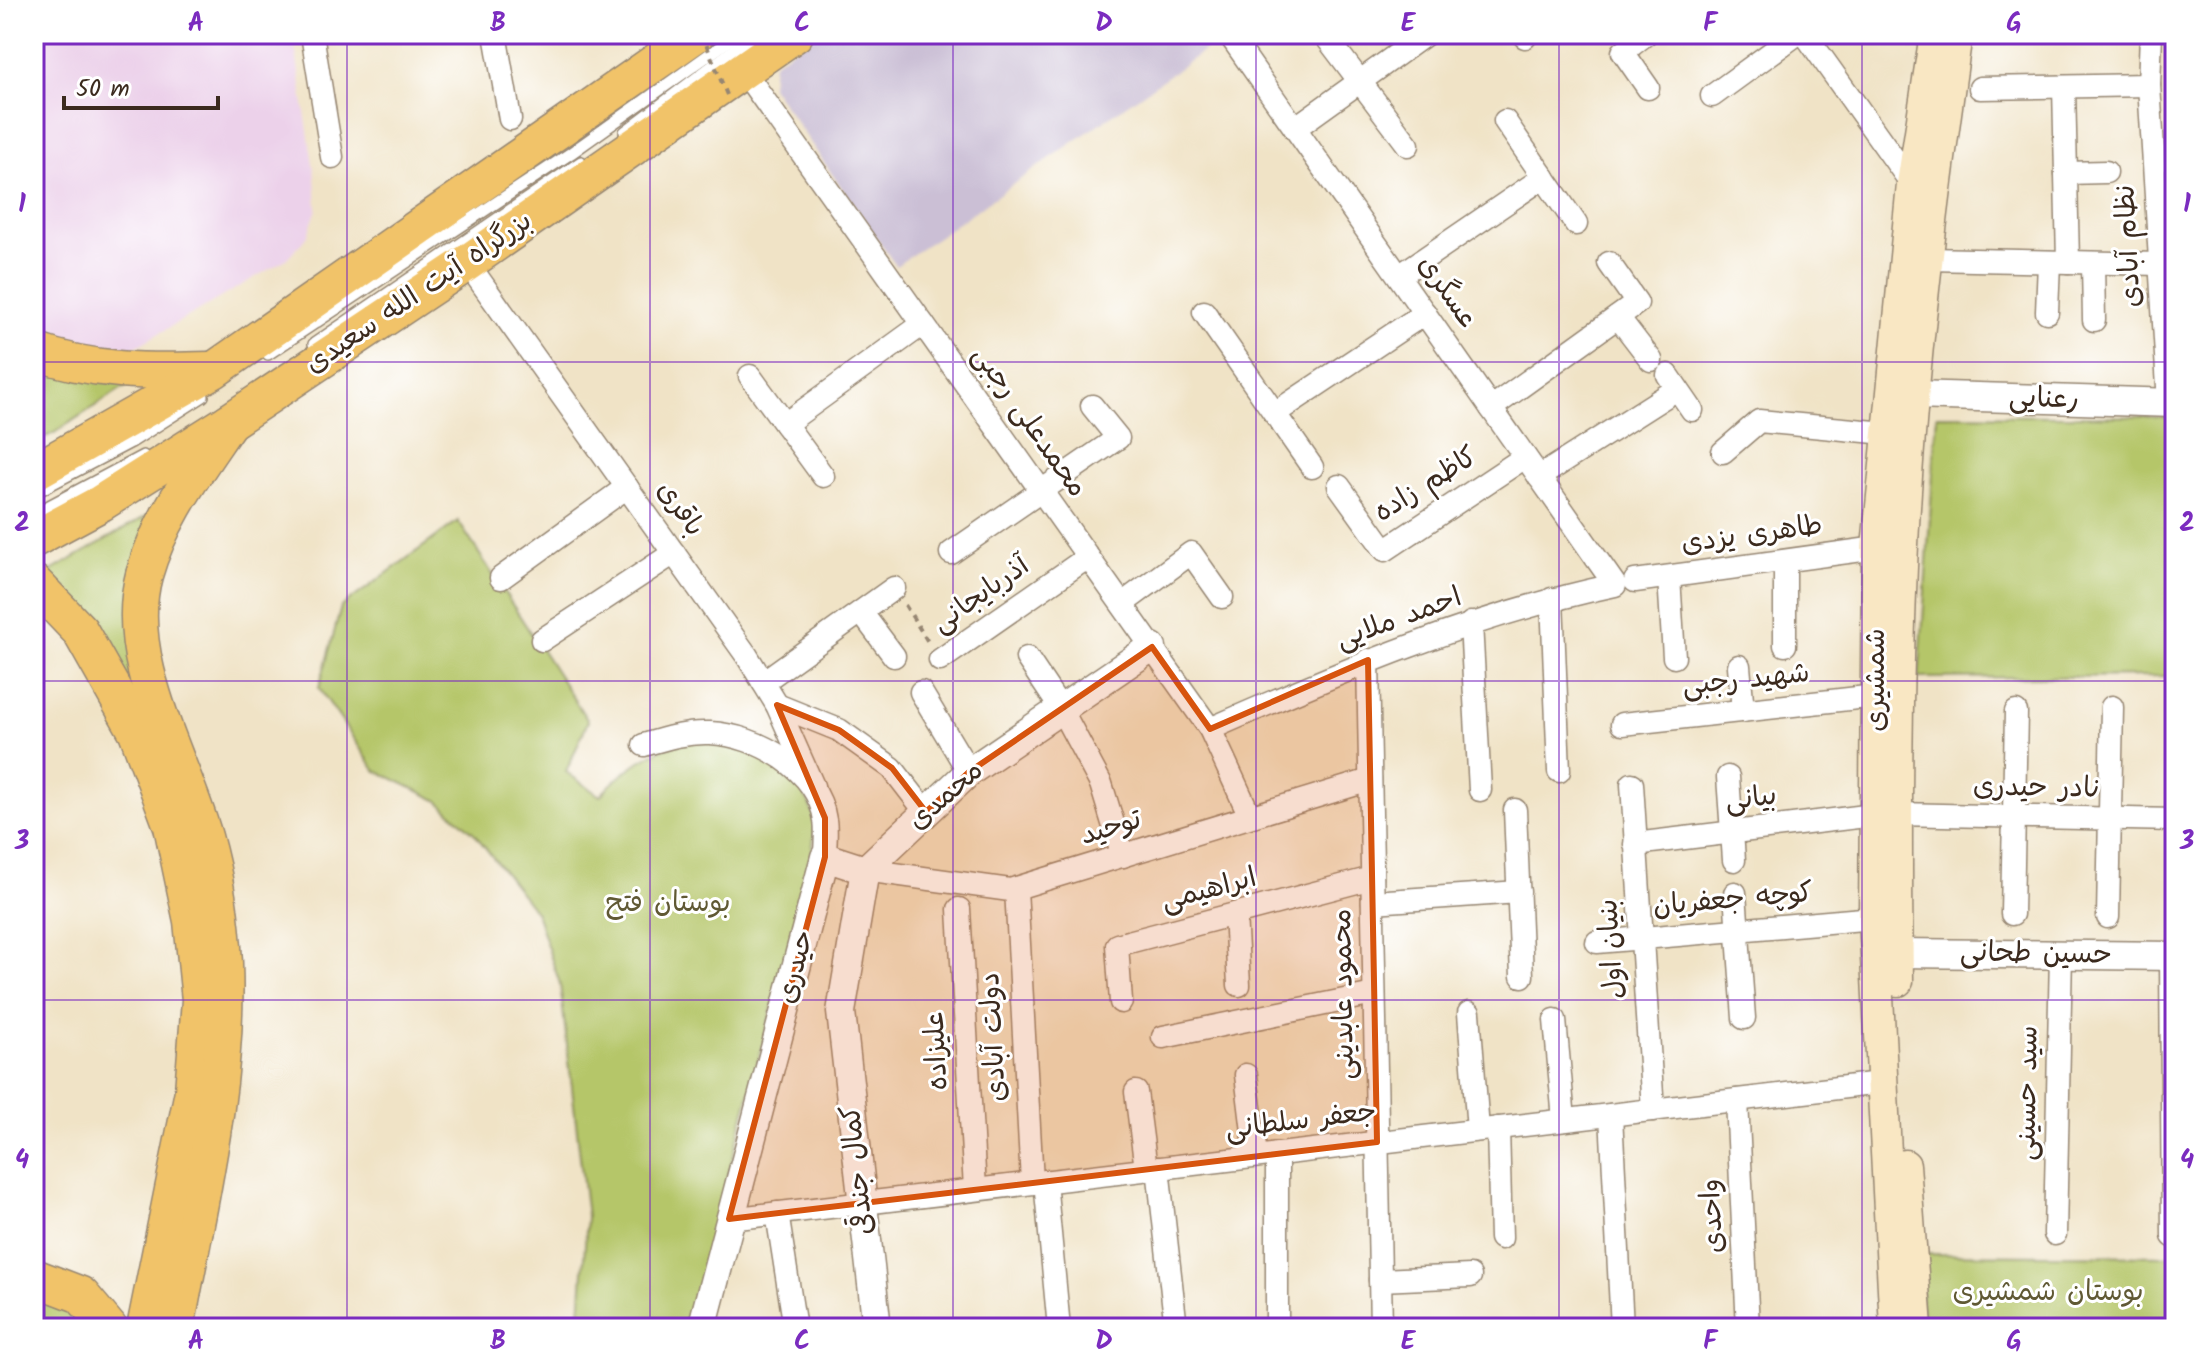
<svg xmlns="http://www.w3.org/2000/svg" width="2209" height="1362" font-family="Kalam,'Playpen Sans Arabic',sans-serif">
  <rect width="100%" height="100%" fill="#fff"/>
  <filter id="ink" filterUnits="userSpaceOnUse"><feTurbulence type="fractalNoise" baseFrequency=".0125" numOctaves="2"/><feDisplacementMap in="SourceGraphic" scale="16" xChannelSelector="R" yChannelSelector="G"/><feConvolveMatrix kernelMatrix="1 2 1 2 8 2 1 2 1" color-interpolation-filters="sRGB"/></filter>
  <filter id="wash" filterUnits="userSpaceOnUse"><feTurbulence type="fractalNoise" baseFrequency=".006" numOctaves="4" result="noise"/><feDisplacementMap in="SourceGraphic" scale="32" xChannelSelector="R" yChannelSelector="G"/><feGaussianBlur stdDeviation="1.8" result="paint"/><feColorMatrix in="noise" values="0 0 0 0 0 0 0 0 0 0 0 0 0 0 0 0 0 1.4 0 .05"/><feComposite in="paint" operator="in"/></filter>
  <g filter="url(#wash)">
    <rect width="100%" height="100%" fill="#f0e3c6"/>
    <path fill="#ecd1ea" d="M34,34H293L315,177L317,209L307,237L285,260L127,352L82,349L34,332Z"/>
    <path fill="#cbbfd5" d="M815,34H1213L1218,41L896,266L771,86L773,63Z"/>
    <g fill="#b5c669" stroke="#787844" stroke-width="2">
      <path d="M34,368L133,381L54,433L34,442Z"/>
      <path d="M1937,415L2175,417V676L1919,678Z"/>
      <path d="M162,507L141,552L167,760L46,574Z"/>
      <path d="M458,521L588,721L566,772L600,796C621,772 655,746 688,742C736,735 804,768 814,819C816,830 812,845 812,856L688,1328H579L587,1217L560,984L536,913L474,833L437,800L375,770L319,688L341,607Z"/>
      <path d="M1919,1254L2175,1256V1328H1923Z"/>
      <path d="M40,1292L69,1304L94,1328H44Z"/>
    </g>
  </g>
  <g filter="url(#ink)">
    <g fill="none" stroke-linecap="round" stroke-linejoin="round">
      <defs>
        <g id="service">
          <path d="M625,132L755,34"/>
          <path d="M314,344L581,162"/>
          <path d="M268,354L571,153L738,34"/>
          <path d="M34,493L131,442L203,396"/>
          <path d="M34,514L143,456"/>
        </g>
        <g id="minor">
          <path d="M312,34L332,157"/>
          <path d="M495,34L510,119"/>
          <path d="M1324,34L1408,145"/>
          <path d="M1523,34L1525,37"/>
          <path d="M1646,34L1623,52L1648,88"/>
          <path d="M1805,34L1912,184"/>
          <path d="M2151,34L2149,85L2169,403"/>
          <path d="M743,70L1210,729L1250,816"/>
          <path d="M2064,87L2068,262"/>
          <path d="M1980,88L2149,85"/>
          <path d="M1712,96L1797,34"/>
          <path d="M1505,121L1576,224"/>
          <path d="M1295,128L1426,34"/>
          <path d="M2066,173L2106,172"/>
          <path d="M1928,259L2160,264"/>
          <path d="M2093,263L2094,320"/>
          <path d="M1399,276L1544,177"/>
          <path d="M478,278L747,656L777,705L813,786"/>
          <path d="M1204,312L1312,467"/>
          <path d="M2047,312L2049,262"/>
          <path d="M1618,317L1651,360"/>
          <path d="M1668,375L1692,410"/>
          <path d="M750,376L823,476"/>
          <path d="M1491,408L1637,303L1609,263"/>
          <path d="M1275,413L1425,313"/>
          <path d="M785,424L923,324"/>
          <path d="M1723,452L1759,421L1886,433"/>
          <path d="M1539,477L1677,389"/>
          <path d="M1339,486L1385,550L1525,457"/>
          <path d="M951,553L1118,438L1092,406"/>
          <path d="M1785,561V645"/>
          <path d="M1669,577L1674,657"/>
          <path d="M501,578L627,487"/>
          <path d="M1635,581L1877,548"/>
          <path d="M1552,599L1559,771"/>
          <path d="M1122,604L1191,553L1222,597"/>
          <path d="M861,612L894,656"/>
          <path d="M1471,623L1480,790"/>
          <path d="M542,640L674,553"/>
          <path d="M1027,658L1061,709L1101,784L1123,856"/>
          <path d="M940,660L1088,557"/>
          <path d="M1368,660L1381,1328"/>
          <path d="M1739,666L1743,711"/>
          <path d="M763,682L894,588"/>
          <path d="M921,692L969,772"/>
          <path d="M777,705L839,730L892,768L926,812"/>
          <path d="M1622,724L1876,696"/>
          <path d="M1210,729C1342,671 1473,615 1615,585L1229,34"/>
          <path d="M644,745C666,738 687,732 710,733C757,735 818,769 825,820C827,831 825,845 825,857"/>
          <path d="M1728,777L1734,860"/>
          <path d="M1632,784L1653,1110"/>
          <path d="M1515,810L1522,976"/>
          <path d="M1897,814L2175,820"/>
          <path d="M1635,844L1874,815"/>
          <path d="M865,870L1010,890L1370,780"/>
          <path d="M1016,889L1032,1182"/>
          <path d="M1735,893L1744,1018"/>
          <path d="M1373,902L1519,892"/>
          <path d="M959,909L975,1189"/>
          <path d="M1235,914L1239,985"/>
          <path d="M2012,914L2016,712"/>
          <path d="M2108,917L2112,707"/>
          <path d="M1597,942L1874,918"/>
          <path d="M2171,956L2173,1236"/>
          <path d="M1121,1002L1117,945L1372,878"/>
          <path d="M1469,1013L1478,1130"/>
          <path d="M1555,1020L1564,1120"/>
          <path d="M1163,1037L1374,994"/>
          <path d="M1246,1075L1256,1156"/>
          <path d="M1136,1092L1146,1169"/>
          <path d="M1737,1100L1748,1328"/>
          <path d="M1611,1115L1622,1328"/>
          <path d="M1498,1128L1501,1238"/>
          <path d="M1158,1168L1176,1328"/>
          <path d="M1045,1181L1059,1328"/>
          <path d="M777,1213L795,1328"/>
          <path d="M729,1219L1880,1083"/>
          <path d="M2055,1234L2061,954"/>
          <path d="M1380,1280L1470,1276"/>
          <path d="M1277,1328V1154"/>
        </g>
        <g id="tertiary">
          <path d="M1913,395L2175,403"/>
          <path d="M1898,953L2175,956"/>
          <path d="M702,1328L825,857L865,870"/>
          <path d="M877,1328L841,1012L865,870L969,772L1152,647"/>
        </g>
        <g id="secondary">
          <path d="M1898,981C1896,836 1896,690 1903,545C1911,374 1933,204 1957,34"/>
          <path d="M1905,1165L1917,1328"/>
          <path d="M1895,1328L1874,918L1877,548L1912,184L1935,34"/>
        </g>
        <g id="trunk">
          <path d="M34,351C91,372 149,372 209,370"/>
          <path d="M34,472L214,370L696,34"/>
          <path d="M34,539L101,503L229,422L467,263L795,34"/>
          <path d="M34,583L80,631L137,732L172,826L192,921L200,1000L193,1091L145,1328"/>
          <path d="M34,1277L81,1295L109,1328"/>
          <path d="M176,1328C198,1206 229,1087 224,963C222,922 215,876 204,837C181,757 121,659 144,575C160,518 196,471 229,422"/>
        </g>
      </defs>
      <use href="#service" stroke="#968672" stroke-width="14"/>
      <use href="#minor" stroke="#968672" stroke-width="25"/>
      <use href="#tertiary" stroke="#968672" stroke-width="31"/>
      <use href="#secondary" stroke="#968672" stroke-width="33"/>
      <use href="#trunk" stroke="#968672" stroke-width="39"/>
      <path stroke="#968672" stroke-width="4" stroke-dasharray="6 6" stroke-linecap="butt" d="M905,605L930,645"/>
      <use href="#service" stroke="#fff" stroke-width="11"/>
      <use href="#minor" stroke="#fff" stroke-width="22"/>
      <use href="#tertiary" stroke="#fff" stroke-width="28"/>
      <use href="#secondary" stroke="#f9e7c3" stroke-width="30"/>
      <use href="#trunk" stroke="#f1c369" stroke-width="36"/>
      <path stroke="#968672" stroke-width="4" stroke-dasharray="6 6" stroke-linecap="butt" d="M702,34L729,100"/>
    </g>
  </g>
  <path fill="#d7540e" fill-opacity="0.2" stroke="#d7540e" stroke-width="6" stroke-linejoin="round" d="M1152,647L1210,729L1368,660L1377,1142L729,1219L825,857V818L777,705L839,730L892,768L926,812L969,772Z"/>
  <path fill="none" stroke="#7b2cbf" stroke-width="2" stroke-opacity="0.55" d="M347,34V1328M650,34V1328M953,34V1328M1256,34V1328M1559,34V1328M1862,34V1328M34,362H2175M34,681H2175M34,1000H2175"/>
  <g text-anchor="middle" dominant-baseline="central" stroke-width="6" stroke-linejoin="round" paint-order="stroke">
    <g font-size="28" fill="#3b2a1e" stroke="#fff">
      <text transform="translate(2129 246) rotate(-93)">نظام آبادی</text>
      <text transform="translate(1447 292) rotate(55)">عسگری</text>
      <text transform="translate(419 293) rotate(-34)">بزرگراه آیت الله سعیدی</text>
      <text transform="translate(2044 399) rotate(2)">رعنایی</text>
      <text transform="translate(1029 422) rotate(55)">محمدعلی رجبی</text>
      <text transform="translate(1426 485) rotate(-32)">کاظم زاده</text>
      <text transform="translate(680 509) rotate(55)">باقری</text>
      <text transform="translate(1752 535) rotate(-8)">طاهری یزدی</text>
      <text transform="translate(981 595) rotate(-35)">آذربایجانی</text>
      <text transform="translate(1399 619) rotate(-20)">احمد ملایی</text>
      <text transform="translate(1746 680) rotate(-6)">شهید رجبی</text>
      <text transform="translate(1876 680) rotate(-90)">شمشیری</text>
      <text transform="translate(2037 788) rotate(1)">نادر حیدری</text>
      <text transform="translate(946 796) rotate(-41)">محمدی</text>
      <text transform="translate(1751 799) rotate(-7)">بیانی</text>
      <text transform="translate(1111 828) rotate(-17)">توحید</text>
      <text transform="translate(1209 890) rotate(-15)">ابراهیمی</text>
      <text transform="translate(1733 900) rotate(-5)">کوچه جعفریان</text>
      <text transform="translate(1612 949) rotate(-94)">بنیان اول</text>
      <text transform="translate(2036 954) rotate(1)">حسین طحانی</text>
      <text transform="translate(796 967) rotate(-75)">حیدری</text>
      <text transform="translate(1344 994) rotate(-91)">محمود عابدینی</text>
      <text transform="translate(994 1037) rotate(-93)">دولت آبادی</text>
      <text transform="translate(937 1051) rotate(-93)">علیزاده</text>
      <text transform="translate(2028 1093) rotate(-89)">سید حسینی</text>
      <text transform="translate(1301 1121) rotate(-7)">جعفر سلطانی</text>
      <text transform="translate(858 1170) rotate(-96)">کمال جندقی</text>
      <text transform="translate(1713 1216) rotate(-93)">واحدی</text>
    </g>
    <g font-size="28" fill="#605934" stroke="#fff">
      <text x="668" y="903">بوستان فتح</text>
      <text x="2048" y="1292">بوستان شمشیری</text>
    </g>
  </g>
  <rect width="2209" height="1362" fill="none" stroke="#fff" stroke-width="88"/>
  <path d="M64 96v12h154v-12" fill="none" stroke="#3b2a1e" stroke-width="4"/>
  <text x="76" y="96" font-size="24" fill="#3b2a1e" stroke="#ffffff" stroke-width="6" paint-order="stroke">50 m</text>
  <rect x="44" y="44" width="2121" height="1274" fill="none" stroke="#7b2cbf" stroke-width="3"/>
  <g font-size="26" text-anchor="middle" font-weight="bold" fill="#7b2cbf">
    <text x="196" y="31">A</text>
    <text x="498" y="31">B</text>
    <text x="802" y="31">C</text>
    <text x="1104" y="31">D</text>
    <text x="1408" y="31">E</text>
    <text x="1710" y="31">F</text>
    <text x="2014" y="31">G</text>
    <text x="22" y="212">1</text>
    <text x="2187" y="212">1</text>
    <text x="22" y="531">2</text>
    <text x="2187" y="531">2</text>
    <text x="22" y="849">3</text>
    <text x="2187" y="849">3</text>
    <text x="22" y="1168">4</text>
    <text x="2187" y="1168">4</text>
    <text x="196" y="1349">A</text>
    <text x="498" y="1349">B</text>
    <text x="802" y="1349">C</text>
    <text x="1104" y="1349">D</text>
    <text x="1408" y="1349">E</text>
    <text x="1710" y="1349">F</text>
    <text x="2014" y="1349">G</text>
  </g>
</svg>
